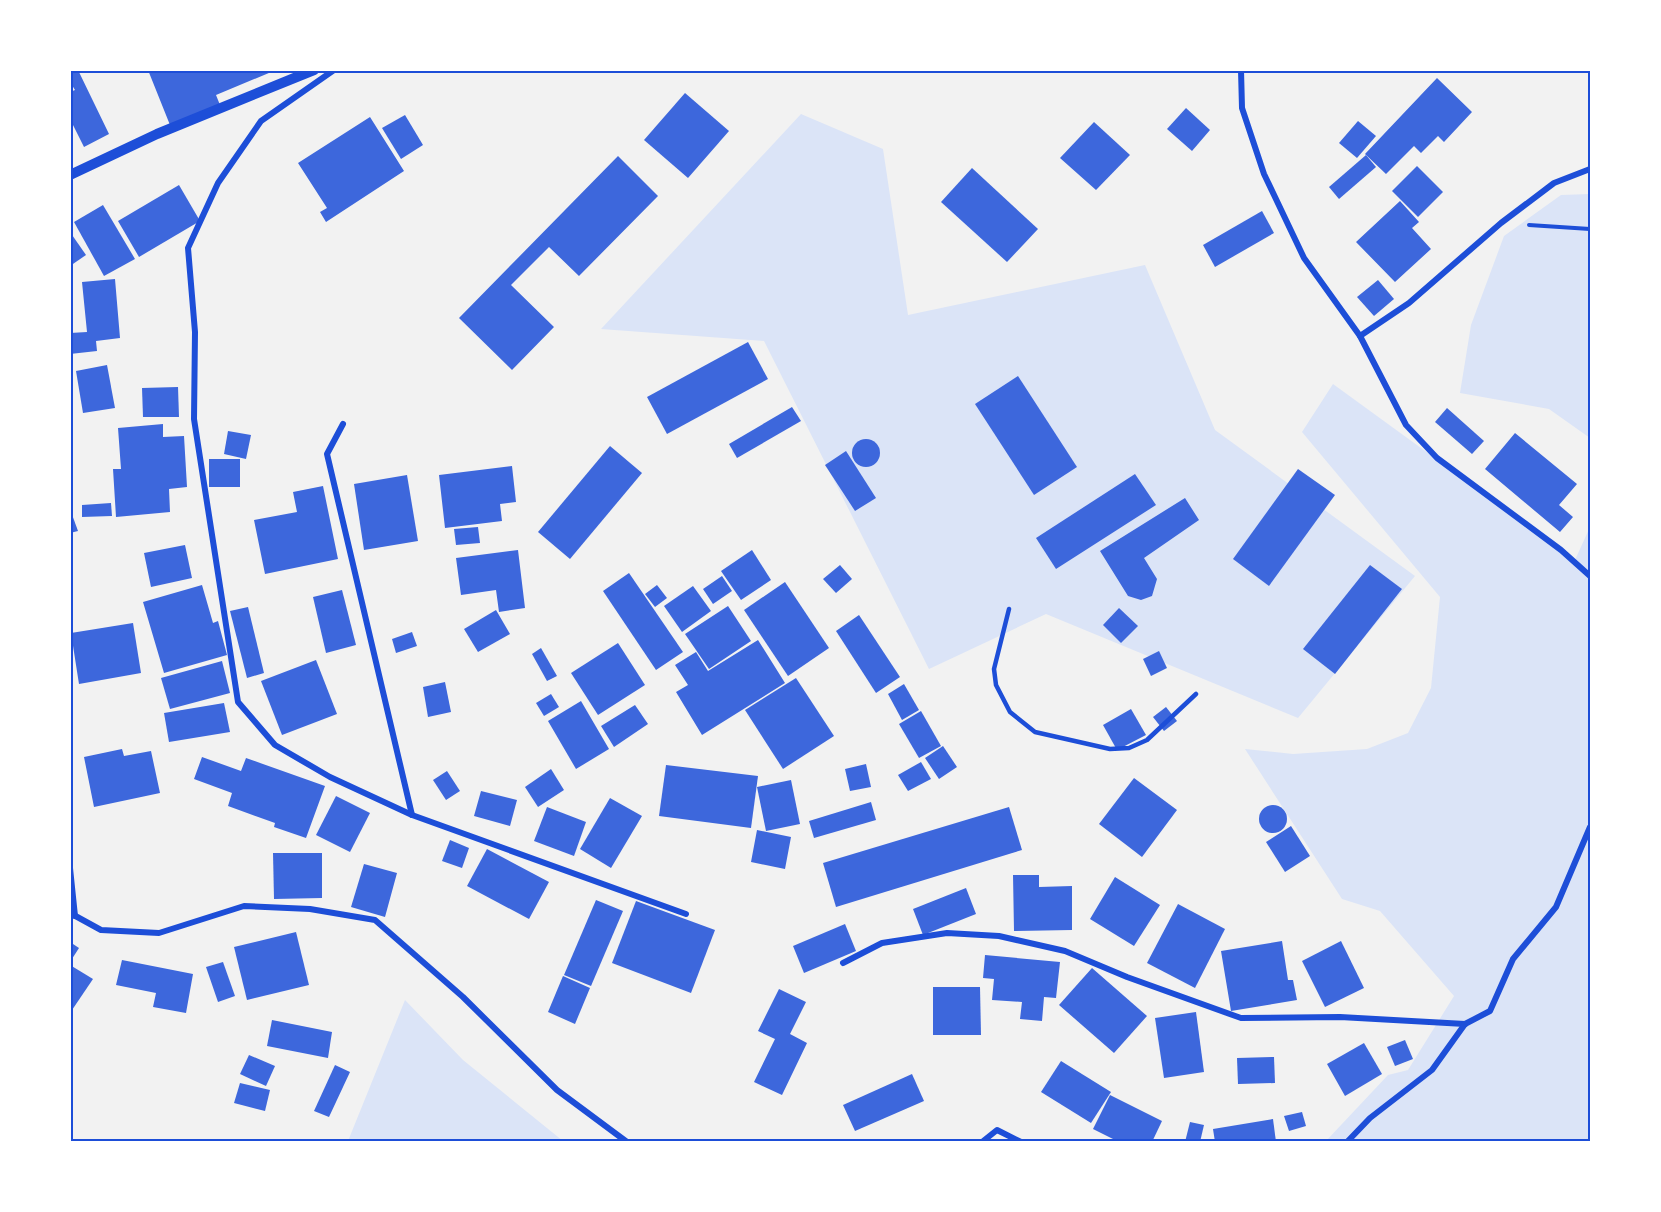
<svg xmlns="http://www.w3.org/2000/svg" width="1661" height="1212" font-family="'Golos Text',sans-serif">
  <rect width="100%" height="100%" fill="#f2f2f2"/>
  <g fill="#dbe4f7">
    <path d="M801,114L883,149L908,315L1145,265L1215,430L1415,576L1298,718L1046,614L929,669L764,341L601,329Z"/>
    <path d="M1590,194V438L1549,409L1460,393L1471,325L1504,236L1561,195Z"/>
    <path d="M1333,384L1575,560L1590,527V1141H1326L1388,1075L1408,1070L1454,996L1380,911L1342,899L1245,749L1293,754L1367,749L1408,733L1431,688L1440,597L1302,432Z"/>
    <path d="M405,1000L463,1060L563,1141H348Z"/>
  </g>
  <g fill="#3d67dc">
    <path d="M70,70H78L109,134L84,147L70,119V92L75,90L70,82Z"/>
    <path d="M148,70H276L216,95L220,105L170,125Z"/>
    <path d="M1437,78L1472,112L1444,142L1438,136L1421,153L1414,146L1386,174L1365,154Z"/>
    <path d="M685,93L729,131L688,178L644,140Z"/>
    <path d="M1186,108L1210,130L1192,151L1167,129Z"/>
    <path d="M405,115L423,145L401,159L382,128Z"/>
    <path d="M370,117L404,171L326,222L320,212L327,208L298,163Z"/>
    <path d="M1358,121L1376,136L1357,158L1339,143Z"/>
    <path d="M1094,122L1130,155L1096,190L1060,158Z"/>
    <path d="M1366,155L1376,167L1339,199L1329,187Z"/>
    <path d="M618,156L658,196L579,276L549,247L511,285L554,327L512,370L459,318Z"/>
    <path d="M1417,166L1443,192L1418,217L1392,191Z"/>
    <path d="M972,168L1038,229L1007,262L941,202Z"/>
    <path d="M179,185L200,221L139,257L118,221Z"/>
    <path d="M1400,201L1419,222L1412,228L1431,249L1395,282L1356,242Z"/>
    <path d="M103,205L135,259L104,276L74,222Z"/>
    <path d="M1262,211L1274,233L1215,267L1203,245Z"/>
    <path d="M70,232L86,255L70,266Z"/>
    <path d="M115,279L120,338L96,341L97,351L70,354V333L87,332L82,282Z"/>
    <path d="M1378,280L1394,299L1374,316L1357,297Z"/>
    <path d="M748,342L768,379L667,434L647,397Z"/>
    <path d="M107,365L115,408L83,413L76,371Z"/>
    <path d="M1018,376L1077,467L1034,495L975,404Z"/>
    <path d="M178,387L179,417H143L142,388Z"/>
    <path d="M792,407L801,421L737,458L729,444Z"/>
    <path d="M1447,408L1484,441L1472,454L1435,422Z"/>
    <path d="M163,424V437L184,436L187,487L169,489L170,512L116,517L113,469H121L118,428Z"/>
    <path d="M228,431L251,435L246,459L224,454Z"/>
    <path d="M1515,433L1577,484L1559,505L1573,517L1560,532L1485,469Z"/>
    <circle cx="866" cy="453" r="14"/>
    <path d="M610,446L642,473L570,559L538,532Z"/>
    <path d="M846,451L876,498L855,511L825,465Z"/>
    <rect x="209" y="459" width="31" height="28"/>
    <path d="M512,466L516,502L500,504L502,521L445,528L439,475Z"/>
    <path d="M1298,469L1335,495L1269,586L1233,559Z"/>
    <path d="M1135,474L1156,505L1056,569L1036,538Z"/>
    <path d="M407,475L418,541L364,550L354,484Z"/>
    <path d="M323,486L338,559L265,574L254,520L297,512L293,492Z"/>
    <path d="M1185,498L1199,520L1144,558L1157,579L1152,596L1141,600L1128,596L1100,551Z"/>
    <path d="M111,503L112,516L82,517V505Z"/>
    <path d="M70,509L78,531L70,533Z"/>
    <path d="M478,527L480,543L456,545L454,529Z"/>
    <path d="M185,545L192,578L151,587L144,553Z"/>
    <path d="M518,550L525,608L499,612L496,590L461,595L456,558Z"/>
    <path d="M752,550L771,580L741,600L721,571Z"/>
    <path d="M840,565L852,579L836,593L823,579Z"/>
    <path d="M1370,565L1402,589L1335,674L1303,649Z"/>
    <path d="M629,573L683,652L656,670L603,591Z"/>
    <path d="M722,576L732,591L713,604L703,589Z"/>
    <path d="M785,582L829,648L788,676L744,610Z"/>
    <path d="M202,585L213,623L218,621L227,655L164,673L143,602Z"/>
    <path d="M657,585L667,598L655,607L645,594Z"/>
    <path d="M693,586L711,611L682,632L664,606Z"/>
    <path d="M342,590L356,645L326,653L313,597Z"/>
    <path d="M728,606L751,641L709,669L685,634Z"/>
    <path d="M248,607L264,673L247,678L230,611Z"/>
    <path d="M1119,608L1138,626L1121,643L1103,625Z"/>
    <path d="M496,610L510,634L478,652L464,629Z"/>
    <path d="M859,615L900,677L876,693L836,631Z"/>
    <path d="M133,623L141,673L79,684L71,633Z"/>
    <path d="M412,632L417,646L396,653L392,639Z"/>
    <path d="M758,640L785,683L702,735L676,692L688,685L675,665L696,652L708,671Z"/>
    <path d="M618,643L645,685L598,715L571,673Z"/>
    <path d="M541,648L557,676L547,681L532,654Z"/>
    <path d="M1159,651L1167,668L1151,676L1143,659Z"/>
    <path d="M316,660L337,714L282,735L261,681Z"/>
    <path d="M222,661L230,693L170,709L161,678Z"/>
    <path d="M796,678L834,736L783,769L745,710Z"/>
    <path d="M445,682L451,712L428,717L423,687Z"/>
    <path d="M904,684L919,710L902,720L888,694Z"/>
    <path d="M551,694L559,707L544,716L536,703Z"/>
    <path d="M581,701L609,749L576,769L548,721Z"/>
    <path d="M224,703L230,732L169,742L164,713Z"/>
    <path d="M635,705L648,724L614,747L601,726Z"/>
    <path d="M1166,707L1177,721L1164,731L1153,717Z"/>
    <path d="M1131,709L1146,735L1117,750L1103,725Z"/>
    <path d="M921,711L941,746L919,758L899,724Z"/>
    <path d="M943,746L957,767L939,779L925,758Z"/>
    <path d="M122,749L124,756L151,751L160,793L94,807L84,757Z"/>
    <path d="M202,757L241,771L246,758L325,786L306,838L274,827L275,823L228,806L232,793L194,779Z"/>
    <path d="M921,762L931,779L908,791L898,775Z"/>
    <path d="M866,764L871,787L850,791L845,769Z"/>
    <path d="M666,765L758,776L751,828L659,816Z"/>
    <path d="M551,769L564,790L538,807L525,787Z"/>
    <path d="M447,771L460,791L446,800L433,780Z"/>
    <path d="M1134,778L1177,810L1142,857L1099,824Z"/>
    <path d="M791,780L800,824L766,831L757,787Z"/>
    <path d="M481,791L517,800L510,826L474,816Z"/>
    <path d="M336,796L370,813L350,852L316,835Z"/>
    <path d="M610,798L642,816L611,868L580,849Z"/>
    <path d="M871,802L876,820L814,838L809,821Z"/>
    <circle cx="1273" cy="819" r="14"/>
    <path d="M547,807L586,822L574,856L534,841Z"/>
    <path d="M1009,807L1022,850L836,907L823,863Z"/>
    <path d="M1291,826L1310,856L1285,872L1266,842Z"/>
    <path d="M757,830L791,837L785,869L751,862Z"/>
    <path d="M450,840L469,848L462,868L442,861Z"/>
    <path d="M487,849L549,882L529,919L467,886Z"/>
    <path d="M273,853H322V898L274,899Z"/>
    <path d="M364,864L397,873L385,917L351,907Z"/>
    <path d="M1013,875H1039V887L1072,886V930L1014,931Z"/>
    <path d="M1115,877L1160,905L1134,946L1090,919Z"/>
    <path d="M966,888L976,914L923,935L913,909Z"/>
    <path d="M596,900L623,911L591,986L564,975Z"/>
    <path d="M636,901L715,930L691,993L612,963Z"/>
    <path d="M1178,904L1225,929L1195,988L1147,963Z"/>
    <path d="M845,924L856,951L804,973L793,946Z"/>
    <path d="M296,932L309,985L247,1000L234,947Z"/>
    <path d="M1282,941L1288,980H1293L1297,1000L1231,1011L1221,951Z"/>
    <path d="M1341,941L1364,988L1325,1007L1302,961Z"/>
    <path d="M70,942L79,948L70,962Z"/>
    <path d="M985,955L1060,962L1056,998L1044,997L1042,1021L1020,1019L1022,1002L992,1000L994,979L983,978Z"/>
    <path d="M122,960L193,974L186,1013L153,1007L156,993L116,985Z"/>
    <path d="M223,962L235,996L218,1002L206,967Z"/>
    <path d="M70,965L93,979L70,1013Z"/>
    <path d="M1092,968L1147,1016L1114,1053L1059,1005Z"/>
    <path d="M563,976L590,988L575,1024L548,1012Z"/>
    <path d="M933,987H980L981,1035H933Z"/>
    <path d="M779,989L806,1002L790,1034L807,1043L782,1095L754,1082L775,1039L758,1031Z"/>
    <path d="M1196,1012L1204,1072L1164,1078L1155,1018Z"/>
    <path d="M272,1020L332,1032L328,1058L267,1046Z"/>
    <path d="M1405,1040L1413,1059L1395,1066L1387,1047Z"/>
    <path d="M1364,1043L1382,1074L1345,1096L1327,1064Z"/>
    <path d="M249,1055L275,1066L266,1086L240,1074Z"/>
    <path d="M1274,1057L1275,1083L1238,1084L1237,1058Z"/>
    <path d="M1061,1061L1111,1092L1091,1123L1041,1092Z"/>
    <path d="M335,1065L350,1072L329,1117L314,1111Z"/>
    <path d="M912,1074L924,1101L855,1131L843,1105Z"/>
    <path d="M240,1083L270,1090L265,1111L234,1103Z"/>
    <path d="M1110,1095L1162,1121L1152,1142H1119L1093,1129Z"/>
    <path d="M1302,1112L1306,1126L1289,1131L1284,1116Z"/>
    <path d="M1273,1119L1276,1142H1215L1213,1129Z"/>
    <path d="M1190,1122L1204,1125L1200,1142H1185Z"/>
  </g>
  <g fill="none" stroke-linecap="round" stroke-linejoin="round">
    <path stroke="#1d4ed8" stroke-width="4" d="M1529,225L1590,229"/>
    <path stroke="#1d4ed8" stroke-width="4.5" d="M1009,609L994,669L996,685L1010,712L1035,732L1110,749L1129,748L1147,740L1196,694"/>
    <g stroke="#1d4ed8" stroke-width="6">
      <path d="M334,70L261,121L218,183L188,248L195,332L194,419L238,702L275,745L330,777L412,815L686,914"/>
      <path d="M1241,70L1242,108L1264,174L1304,258L1360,336L1406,425L1437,458L1561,550L1590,576"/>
      <path d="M1360,336L1409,303L1501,223L1554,183L1590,169"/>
      <path d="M343,424L327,454L412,815"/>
      <path d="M70,868L75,916"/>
      <path d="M70,913L101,930L159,933L244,906L310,909L375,920L463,997L557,1090L627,1142"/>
      <path d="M843,963L882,943L947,933L999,936L1065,951L1127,977L1241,1018L1340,1017L1465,1024"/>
      <path d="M982,1142L997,1130L1021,1142"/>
      <path d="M1347,1142L1370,1118L1432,1070L1465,1024L1490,1011L1513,959L1556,907L1590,827"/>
    </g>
    <path stroke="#1d4ed8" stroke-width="10" d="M70,175L157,134L314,70"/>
  </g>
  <rect width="1661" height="1212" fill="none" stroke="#ffffff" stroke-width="144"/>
  <rect x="72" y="72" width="1517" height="1068" fill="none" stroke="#1d4ed8" stroke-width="2"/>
</svg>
